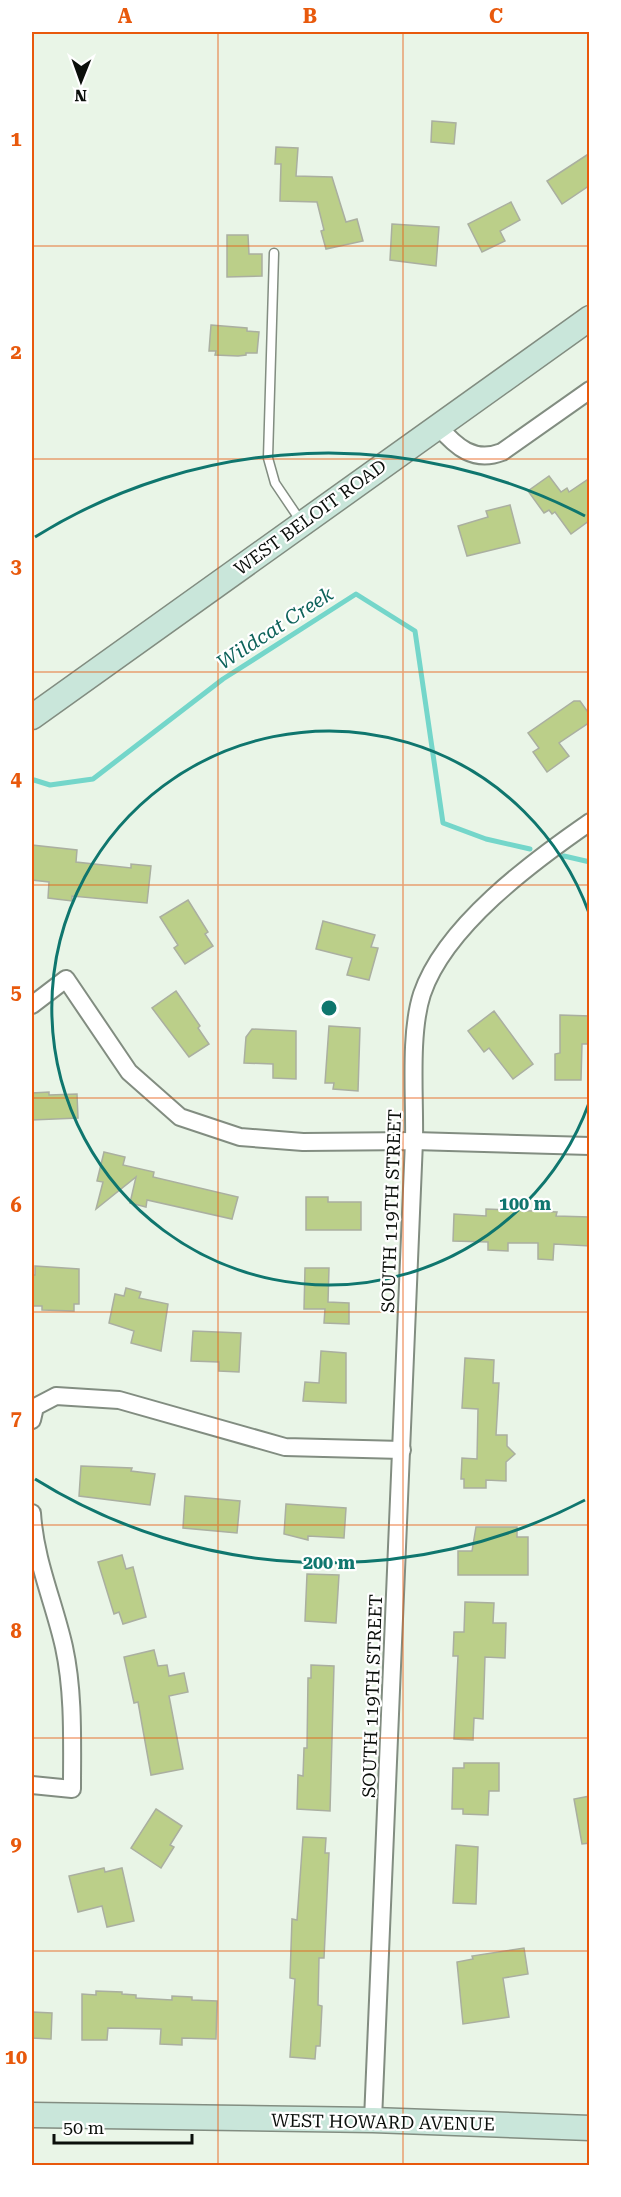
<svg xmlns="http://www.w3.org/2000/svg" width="621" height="2197" font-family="'Roboto Serif',serif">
  <rect width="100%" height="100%" fill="#e9f5e7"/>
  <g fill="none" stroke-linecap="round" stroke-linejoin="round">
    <g stroke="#74d6ca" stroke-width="5">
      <path d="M34,780L50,785L93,779L223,679L356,594L415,631L443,823L486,839L530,849"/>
      <path d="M564,856L590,862"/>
    </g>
  </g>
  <g fill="#bbcf89" stroke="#aaafa0" stroke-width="1.5">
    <path d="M432,121L456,123L454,144L431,142Z"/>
    <path d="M276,147L298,148L296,176L332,177L346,222L357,219L363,241L326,249L321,231L324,230L317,202L280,201L281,164H275Z"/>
    <path d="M590,153V185L562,204L547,181Z"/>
    <path d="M511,202L520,220L500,231L505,241L482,252L468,224Z"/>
    <path d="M392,224L439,227L436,266L390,260Z"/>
    <path d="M227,235H248L249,254H262V276L227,277Z"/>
    <path d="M211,325L247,328V331L259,332L257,353H246V355L238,356L215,355L216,351H209Z"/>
    <path d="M549,476L561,492L567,488L569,492L590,478V520L571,534L555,512L552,514L549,510L544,513L528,491Z"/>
    <path d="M510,505L520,543L467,556L458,526L488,517L486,511Z"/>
    <path d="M574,701H580L590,715V722L559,743L569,756L547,772L533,752L539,748L528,733Z"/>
    <path d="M32,845L77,850L76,862L131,868V864L151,866L147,903L72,896V901L48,898L49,882L32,880Z"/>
    <path d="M188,900L208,932L205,934L213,946L185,964L174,948L178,945L160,917Z"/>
    <path d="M323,921L375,935L371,947L378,948L369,980L347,975L352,958L316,949Z"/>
    <path d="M176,991L200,1026L198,1028L209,1044L189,1057L152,1008Z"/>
    <path d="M494,1011L533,1064L513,1079L489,1048L484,1052L468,1031Z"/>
    <path d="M560,1015L590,1016V1044H582L581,1080H555V1054L560,1053Z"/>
    <path d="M329,1026L360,1028L358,1091L333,1089L334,1083H325Z"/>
    <path d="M252,1029L296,1031V1079L273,1078V1064L244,1063L246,1037Z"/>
    <path d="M49,1092V1095L77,1094L78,1118L32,1120V1093Z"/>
    <path d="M104,1152L125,1157L123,1165L154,1172L153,1177L238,1197L232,1219L147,1200L146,1207L130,1203L136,1177L96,1209L103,1182L97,1181Z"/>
    <path d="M306,1197H328V1202H361V1230H306Z"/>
    <path d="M486,1209L557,1212L556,1216L590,1217V1246L554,1244L553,1260L538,1259V1243H508V1251L488,1250V1242L453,1241L454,1214L486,1216Z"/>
    <path d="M35,1266L79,1269V1304H74V1311L42,1310V1306H32V1275H35Z"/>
    <path d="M305,1268H329L328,1302L349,1303V1324L324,1323L325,1309H304Z"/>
    <path d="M126,1288L141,1292L139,1298L168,1304L161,1351L131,1343L134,1331L109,1323L115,1294L124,1296Z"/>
    <path d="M193,1331L241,1333L239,1372L219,1371V1362L191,1361Z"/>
    <path d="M321,1351L346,1353V1403L303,1401L305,1382L319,1383Z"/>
    <path d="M465,1358L494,1360L493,1383H499L496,1435H507V1446L515,1454L506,1462V1481L486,1480V1488H464V1479H461L462,1458L477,1459L478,1409L462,1408Z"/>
    <path d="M81,1466L132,1468L131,1471L155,1474L150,1505L79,1496Z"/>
    <path d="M185,1496L240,1501L237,1533L183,1528Z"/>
    <path d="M286,1504L346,1508L344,1538L308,1536V1540L284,1534Z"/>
    <path d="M476,1527H517V1537H528V1575H458V1551H472Z"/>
    <path d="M122,1555L126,1569L133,1567L146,1617L123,1624L119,1612L114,1614L98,1562Z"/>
    <path d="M307,1574L339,1575L336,1623L305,1621Z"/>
    <path d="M465,1602L494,1603L493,1623H506L505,1658L485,1657L483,1719L474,1718L473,1740L454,1739L458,1656H453L454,1632H464Z"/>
    <path d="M154,1650L158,1666L167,1665L169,1676L184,1673L188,1692L169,1696L183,1769L151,1775L138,1702L134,1703L124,1657Z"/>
    <path d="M311,1665L334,1666L330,1811L297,1809L298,1775L303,1776L304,1748H307L308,1678H311Z"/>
    <path d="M464,1763H499V1791H489L488,1815L463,1814V1809H452L453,1768H464Z"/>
    <path d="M590,1796V1843L582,1844L574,1799Z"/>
    <path d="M156,1809L182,1826L170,1845L174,1847L161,1868L131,1848Z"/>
    <path d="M303,1837L326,1838L325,1853H329L324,1958H319L318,2005L322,2006L320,2046H316L315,2059L290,2057L295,1979L290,1978L292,1919L297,1920Z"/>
    <path d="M456,1845L478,1847L476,1904L453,1903Z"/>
    <path d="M104,1868L105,1872L122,1868L134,1921L107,1927L102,1906L78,1912L69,1876Z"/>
    <path d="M524,1948L528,1974L503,1978L509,2017L463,2024L457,1962L473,1959L472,1956Z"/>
    <path d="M96,1991L122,1992V1994L136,1995V1998L172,2000V1996L192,1997V2000L217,2001L216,2039L182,2038V2045L160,2044L161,2029L108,2028L107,2040H82V1994L96,1995Z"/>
    <path d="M32,2012L52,2013L51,2039L32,2038Z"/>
  </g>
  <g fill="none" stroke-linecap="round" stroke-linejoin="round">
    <defs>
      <path id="lane" d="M274,253L268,458L275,483L302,523"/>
      <g id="street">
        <path d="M438,426C456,447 474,463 502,452L590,390"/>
        <path d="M32,1005L66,979L129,1072L180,1117L240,1137L303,1142L414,1141L590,1146"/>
        <path d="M32,1420L35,1407L56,1396L119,1400L285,1447L402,1450"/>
        <path d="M32,1513C35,1561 54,1602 64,1647C74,1693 72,1742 72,1789L32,1785"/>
        <path d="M373,2120L414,1141C415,1098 409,1034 422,994C445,926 532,862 590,822"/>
      </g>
      <g id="secondary">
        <path d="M32,717L590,318"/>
        <path d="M32,2115L373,2120L590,2128"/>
      </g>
    </defs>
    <use href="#lane" stroke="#828d81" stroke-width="11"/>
    <use href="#street" stroke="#828d81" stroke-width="20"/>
    <use href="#secondary" stroke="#828d81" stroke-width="27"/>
    <use href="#lane" stroke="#fff" stroke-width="8"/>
    <use href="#street" stroke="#fff" stroke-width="16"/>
    <use href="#secondary" stroke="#c9e6da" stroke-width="24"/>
  </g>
  <path fill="none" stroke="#e8590c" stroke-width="1.5" stroke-opacity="0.55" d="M218,32V2166M403,32V2166M32,246H590M32,459H590M32,672H590M32,885H590M32,1098H590M32,1312H590M32,1525H590M32,1738H590M32,1951H590"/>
  <g fill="none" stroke="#0f766e" stroke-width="3">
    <path d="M589 1103A277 277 0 1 1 589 913"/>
    <path d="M585 1500A555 555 0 0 1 35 1479M35 537A555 555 0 0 1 585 516"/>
  </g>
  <g text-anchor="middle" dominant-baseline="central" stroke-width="4.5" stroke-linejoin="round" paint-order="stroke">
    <g font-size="18" fill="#0b0f0b" stroke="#fff">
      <text transform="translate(310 517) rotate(-36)">WEST BELOIT ROAD</text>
      <text transform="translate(391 1211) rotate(-88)">SOUTH 119TH STREET</text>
      <text transform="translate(372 1696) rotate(-88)">SOUTH 119TH STREET</text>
      <text transform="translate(383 2122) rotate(1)">WEST HOWARD AVENUE</text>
    </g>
    <g font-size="20" font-style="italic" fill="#0d625a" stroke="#fff">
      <text transform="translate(275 628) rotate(-33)">Wildcat Creek</text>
    </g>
  </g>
  <circle cx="329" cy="1008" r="9" fill="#0f766e" stroke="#fff" stroke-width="3"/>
  <g font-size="18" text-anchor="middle" font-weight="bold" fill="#0f766e" stroke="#fff" stroke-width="4.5" stroke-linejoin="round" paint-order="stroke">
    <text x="525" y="1210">100 m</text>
    <text x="329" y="1569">200 m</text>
  </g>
  <rect width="621" height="2197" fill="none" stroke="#ffffff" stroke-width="66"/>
  <g transform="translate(81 81) rotate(181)" stroke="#ffffff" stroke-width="4.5" paint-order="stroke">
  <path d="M0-4.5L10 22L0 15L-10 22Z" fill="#0b0f0b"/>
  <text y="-9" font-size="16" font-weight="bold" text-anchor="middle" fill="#0b0f0b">N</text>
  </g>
  <path d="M54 2134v9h138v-9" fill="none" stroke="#0b0f0b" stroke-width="3"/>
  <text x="63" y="2134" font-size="18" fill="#0b0f0b" stroke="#ffffff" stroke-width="4.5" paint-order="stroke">50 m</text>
  <rect x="33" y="33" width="555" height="2131" fill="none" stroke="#e8590c" stroke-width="2"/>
  <g font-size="20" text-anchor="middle" font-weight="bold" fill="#e8590c">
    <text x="125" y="23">A</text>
    <text x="310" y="23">B</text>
    <text x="496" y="23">C</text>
    <text x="16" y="146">1</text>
    <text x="16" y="359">2</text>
    <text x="16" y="573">3</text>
    <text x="16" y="786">4</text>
    <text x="16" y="999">5</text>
    <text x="16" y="1212">6</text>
    <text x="16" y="1425">7</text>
    <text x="16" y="1638">8</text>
    <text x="16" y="1851">9</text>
    <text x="16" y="2064">10</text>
  </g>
</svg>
